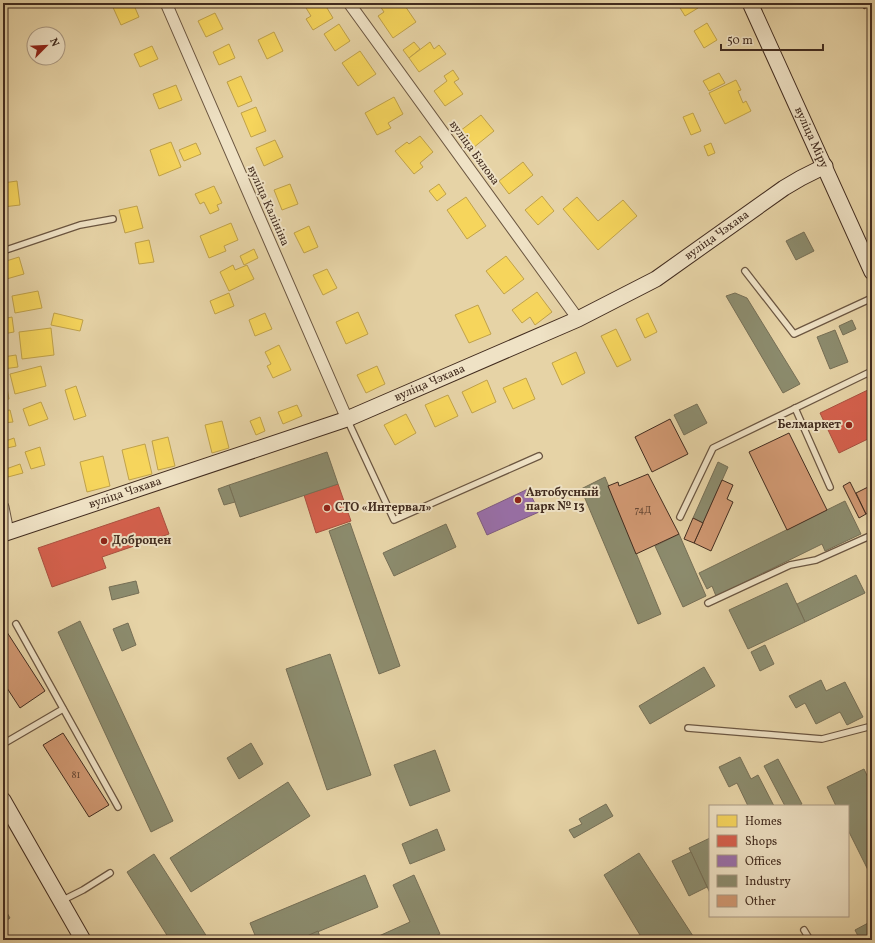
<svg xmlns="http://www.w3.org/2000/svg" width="875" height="943" font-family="Vollkorn,serif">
  <rect width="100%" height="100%" fill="#e6d3a6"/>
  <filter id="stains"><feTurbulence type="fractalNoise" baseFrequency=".005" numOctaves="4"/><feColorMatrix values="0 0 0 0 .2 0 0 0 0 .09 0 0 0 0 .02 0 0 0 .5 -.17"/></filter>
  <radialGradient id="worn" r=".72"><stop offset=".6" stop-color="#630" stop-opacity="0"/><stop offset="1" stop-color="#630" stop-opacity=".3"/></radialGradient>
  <g fill="#f6d55c" stroke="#c0a24a">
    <path d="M111,3H133L139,17L121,25Z"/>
    <path d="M303,3H324L333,18L313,30L306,19L311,16Z"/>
    <path d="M378,3H403L416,22L393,38L378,16L384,12Z"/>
    <path d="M677,3H695L698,8L685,16Z"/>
    <path d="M215,13L223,29L206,37L198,21Z"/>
    <path d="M707,23L717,40L704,48L694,31Z"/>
    <path d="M339,24L350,41L335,51L324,34Z"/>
    <path d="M274,32L283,51L267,59L258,40Z"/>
    <path d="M414,42L420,49L409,58L403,50Z"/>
    <path d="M430,42L434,49L439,45L446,54L419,72L409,58Z"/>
    <path d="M229,44L235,58L219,65L213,52Z"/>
    <path d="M152,46L158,59L140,67L134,54Z"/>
    <path d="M360,51L376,74L358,86L342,63Z"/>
    <path d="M453,70L459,79L454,82L463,94L445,106L434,91L447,81L444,76Z"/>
    <path d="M719,73L725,83L709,91L703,81Z"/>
    <path d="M241,76L252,101L238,107L227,82Z"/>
    <path d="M736,80L741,90L738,91L743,103L746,101L751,111L725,124L709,93Z"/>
    <path d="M176,85L182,100L159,109L153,94Z"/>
    <path d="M394,97L403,114L388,123L391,128L377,135L365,113Z"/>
    <path d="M256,107L266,131L251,137L241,113Z"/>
    <path d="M693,113L701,131L691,135L683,117Z"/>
    <path d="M481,115L494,131L473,148L460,131Z"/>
    <path d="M420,136L433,152L420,163L423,167L414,174L395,151L407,142L409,144Z"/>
    <path d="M275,140L283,157L264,166L256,148Z"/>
    <path d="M171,142L181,167L159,176L150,150Z"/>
    <path d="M196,143L201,154L184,161L179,150Z"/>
    <path d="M711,143L715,153L708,156L704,146Z"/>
    <path d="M523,162L533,175L509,194L499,181Z"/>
    <path d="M17,181L20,205L3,207V183Z"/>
    <path d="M290,184L298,204L282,210L274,190Z"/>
    <path d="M439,184L446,194L437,201L429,191Z"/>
    <path d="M214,186L222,203L217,205L219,210L210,214L204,202L200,204L195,194Z"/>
    <path d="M542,196L554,211L538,225L525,210Z"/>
    <path d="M466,197L486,226L467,239L447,210Z"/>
    <path d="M577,197L598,221L623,200L637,216L598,250L563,209Z"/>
    <path d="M137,206L143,228L125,233L119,210Z"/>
    <path d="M231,223L238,240L224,246L226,251L209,258L200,236Z"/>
    <path d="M309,226L318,247L304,253L294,233Z"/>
    <path d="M149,240L154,262L139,264L135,243Z"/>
    <path d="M254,249L258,258L244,265L240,256Z"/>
    <path d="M506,256L524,279L504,294L486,271Z"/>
    <path d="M19,257L24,274L3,280V262Z"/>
    <path d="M233,265L235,270L247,265L254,279L229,291L220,272Z"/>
    <path d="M327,269L337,288L323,295L313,275Z"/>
    <path d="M38,291L42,308L15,313L12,296Z"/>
    <path d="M537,292L552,312L535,325L530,317L522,323L512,310Z"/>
    <path d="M229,293L234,306L215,314L210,301Z"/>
    <path d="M478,305L491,334L469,343L455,315Z"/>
    <path d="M358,312L368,334L346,344L336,322Z"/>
    <path d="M54,313L83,320L80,331L51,325Z"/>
    <path d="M265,313L272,329L255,336L249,320Z"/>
    <path d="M648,313L657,332L645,338L636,319Z"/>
    <path d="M12,317L14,332L3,334V319Z"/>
    <path d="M51,328L54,355L22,359L19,332Z"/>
    <path d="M616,329L631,360L617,367L601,336Z"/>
    <path d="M279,345L291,370L273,378L267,366L271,364L265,352Z"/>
    <path d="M576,352L585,373L562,385L552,363Z"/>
    <path d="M16,355L18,367L3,369V357Z"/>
    <path d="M41,366L46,386L15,394L10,374Z"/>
    <path d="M377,366L385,384L366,393L357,375Z"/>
    <path d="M526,378L535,399L513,409L503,388Z"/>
    <path d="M487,380L496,402L472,413L462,392Z"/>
    <path d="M76,386L86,416L74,420L65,390Z"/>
    <path d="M3,388H7L9,399L3,400Z"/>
    <path d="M448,395L458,416L435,427L425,405Z"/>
    <path d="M41,402L48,419L29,426L23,409Z"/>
    <path d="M297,405L302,416L283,424L278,412Z"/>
    <path d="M10,410L13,422L3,423V411Z"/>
    <path d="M406,414L416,433L395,445L384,425Z"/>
    <path d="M260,417L265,431L256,435L250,421Z"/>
    <path d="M222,421L229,448L212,453L205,425Z"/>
    <path d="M168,437L175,466L158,470L152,441Z"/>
    <path d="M14,438L16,446L3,449V442Z"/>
    <path d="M145,444L152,474L129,480L122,450Z"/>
    <path d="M40,447L45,465L31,469L25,452Z"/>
    <path d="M103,456L110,486L87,492L80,462Z"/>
    <path d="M20,464L23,473L8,477L6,469Z"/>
  </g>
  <g fill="#d6604d" stroke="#aa503f">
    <path d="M872,388V437L839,453L820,413Z"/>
    <path d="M338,484L351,521L316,533L304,495Z"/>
    <path d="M159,507L169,534L102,557L106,568L52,587L38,548Z"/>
  </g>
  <path fill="#9970ab" stroke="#7f5c81" d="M528,489L539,512L487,535L477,513Z"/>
  <g fill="#8c8c6e" stroke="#766f56">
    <path d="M804,232L814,251L796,260L786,241Z"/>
    <path d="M735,293L747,298L800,384L783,393L726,296Z"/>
    <path d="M852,320L856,329L843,335L839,326Z"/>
    <path d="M835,330L848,362L830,369L817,337Z"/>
    <path d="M697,404L707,423L684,435L674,415Z"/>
    <path d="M327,452L338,484L240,517L229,485Z"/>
    <path d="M718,462L728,467L703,523L693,518Z"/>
    <path d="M605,477L661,614L638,624L581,489Z"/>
    <path d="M229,485L235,502L224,505L218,489Z"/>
    <path d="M845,501L861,534L825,551L822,544L716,596L712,586L707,589L699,573Z"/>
    <path d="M350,523L400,666L379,674L329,531Z"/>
    <path d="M446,524L456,547L394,576L383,553Z"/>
    <path d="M679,534L706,596L683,607L655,546Z"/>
    <path d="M856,575L865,593L805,622L797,604Z"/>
    <path d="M136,581L139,593L112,600L109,587Z"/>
    <path d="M787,583L805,622L748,649L729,610Z"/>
    <path d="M80,621L173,821L151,832L58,632Z"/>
    <path d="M128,623L136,645L122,651L113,629Z"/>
    <path d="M765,645L774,664L760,671L751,652Z"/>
    <path d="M330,654L371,775L327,790L286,669Z"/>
    <path d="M704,667L715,686L650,724L639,706Z"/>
    <path d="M821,680L826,691L845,682L863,717L847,725L840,712L816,724L805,703L796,708L789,696Z"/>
    <path d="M251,743L263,764L239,779L227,758Z"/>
    <path d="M435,750L450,791L410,806L394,765Z"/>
    <path d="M740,757L751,779L758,775L774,806H748L737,783L729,787L719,767Z"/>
    <path d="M778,759L802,804L798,806H785L764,766Z"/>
    <path d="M864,769L872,786V873L870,874L848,830V806H836L827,787Z"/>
    <path d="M288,782L310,816L191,892L170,858Z"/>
    <path d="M606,804L613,816L574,838L569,830L582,824L579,819Z"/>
    <path d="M437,829L445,850L410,864L402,844Z"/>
    <path d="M710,838V893L689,848Z"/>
    <path d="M691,852L707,887L689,896L672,861Z"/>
    <path d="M639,853L693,936L686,940H643L604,875Z"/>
    <path d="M154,854L209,940H170L127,872Z"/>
    <path d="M365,875L378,907L298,940H257L250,923Z"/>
    <path d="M414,875L440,934L427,940H370L410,922L393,885Z"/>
    <path d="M3,906L10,918L3,923Z"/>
    <path d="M870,922L872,927V940H854L859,938L855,930Z"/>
    <path d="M318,931L321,940H298Z"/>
  </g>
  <g fill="#d09872" stroke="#422c1f">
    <path d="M861,3H872V4L864,9Z"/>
    <path d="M670,419L688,454L652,472L635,437Z"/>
    <path d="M789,433L827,510L787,530L749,452Z"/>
    <path d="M648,474L679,534L636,554L608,486L618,482L619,486Z"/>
    <path d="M722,480L733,485L727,499L733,502L711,551L694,543Z"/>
    <path d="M850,482L866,514L859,518L843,486Z"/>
    <path d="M872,485V511L866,514L856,493Z"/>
    <path d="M693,518L703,523L694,543L684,539Z"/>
    <path d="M3,626L45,691L20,708L3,682Z"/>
    <path d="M63,733L109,805L89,817L43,745Z"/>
  </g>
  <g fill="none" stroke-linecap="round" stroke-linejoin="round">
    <defs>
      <g id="lane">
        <path d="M3,251L80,225L113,219"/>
        <path d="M745,271L794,334L872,298"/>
        <path d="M795,408L830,487"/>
        <path d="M347,419L394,520L539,456"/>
        <path d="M680,517L713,448L872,371"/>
        <path d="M708,603L790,565L816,560L872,535"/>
        <path d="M16,624L118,807"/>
        <path d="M688,728L822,739L872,726"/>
        <path d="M3,744L63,709"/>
        <path d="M61,901L83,890L110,873"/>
        <path d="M804,930L810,940"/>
      </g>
      <g id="street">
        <path d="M166,3L347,419"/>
        <path d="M349,3L578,319"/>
        <path d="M3,507L8,532"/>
      </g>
      <g id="secondary">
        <path id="s1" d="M750,3L872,272"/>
        <path id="s2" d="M3,534L347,419L578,319L656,279L784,188L801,178L825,166"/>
        <path d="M3,800L83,940"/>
      </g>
    </defs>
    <use href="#lane" stroke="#6b5641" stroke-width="8"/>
    <use href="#street" stroke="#6b5641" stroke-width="13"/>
    <use href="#secondary" stroke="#422c1f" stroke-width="17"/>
    <use href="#lane" stroke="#efe2c5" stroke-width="5.5"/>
    <use href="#street" stroke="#efe2c5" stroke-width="11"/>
    <use href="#secondary" stroke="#efe2c5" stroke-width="15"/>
  </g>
  <g fill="#8f2418" stroke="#efe2c5" stroke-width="1.5">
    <circle cx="849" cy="425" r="4"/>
    <circle cx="518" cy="500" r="4"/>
    <circle cx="327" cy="508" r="4"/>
    <circle cx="104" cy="541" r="4"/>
  </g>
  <g text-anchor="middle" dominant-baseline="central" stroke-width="4" stroke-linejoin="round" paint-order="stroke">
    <g font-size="10" fill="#664734">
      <text x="643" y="510">74Д</text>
      <text x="76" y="775">81</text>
    </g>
    <g font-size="12" fill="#422c1f" stroke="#efe2c5">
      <text stroke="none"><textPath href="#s1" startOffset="148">вуліца Міру</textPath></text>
      <text transform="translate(474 153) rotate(54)">вуліца Бялова</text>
      <text transform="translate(268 206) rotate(66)">вуліца Калініна</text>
      <text stroke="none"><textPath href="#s2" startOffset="777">вуліца Чэхава</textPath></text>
      <text stroke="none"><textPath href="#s2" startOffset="453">вуліца Чэхава</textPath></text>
      <text stroke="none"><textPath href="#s2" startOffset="129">вуліца Чэхава</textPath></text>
    </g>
    <g font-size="12" font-weight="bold" fill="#422c1f" stroke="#efe2c5" text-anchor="start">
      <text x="841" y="425" text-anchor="end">Белмаркет</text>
      <text x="526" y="493">Автобусный<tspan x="526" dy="14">парк № 13</tspan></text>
      <text x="335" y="508">СТО «Интервал»</text>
      <text x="112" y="541">Доброцен</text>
    </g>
  </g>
  <rect width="875" height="943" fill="none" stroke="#e6d3a6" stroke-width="16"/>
  <rect x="4" y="4" width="867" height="935" fill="none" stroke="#422c1f" stroke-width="2"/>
  <rect x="8" y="8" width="859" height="927" fill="none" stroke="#422c1f"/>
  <rect x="709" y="805" width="140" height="112" fill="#efe2c5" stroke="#aa9983"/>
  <rect x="717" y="815" width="20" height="12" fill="#f6d55c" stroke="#aa9983"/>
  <text x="745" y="825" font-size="12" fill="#422c1f">Homes</text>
  <rect x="717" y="835" width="20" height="12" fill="#d6604d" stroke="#aa9983"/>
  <text x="745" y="845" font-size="12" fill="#422c1f">Shops</text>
  <rect x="717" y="855" width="20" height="12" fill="#9970ab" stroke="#aa9983"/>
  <text x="745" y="865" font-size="12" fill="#422c1f">Offices</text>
  <rect x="717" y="875" width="20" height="12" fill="#8c8c6e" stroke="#aa9983"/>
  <text x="745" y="885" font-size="12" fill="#422c1f">Industry</text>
  <rect x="717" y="895" width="20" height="12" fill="#d09872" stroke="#aa9983"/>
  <text x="745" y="905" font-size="12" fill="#422c1f">Other</text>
  <g transform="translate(46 46) rotate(66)"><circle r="19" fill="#efe2c5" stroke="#aa9983"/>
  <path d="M0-3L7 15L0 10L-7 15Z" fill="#8f2418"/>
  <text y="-6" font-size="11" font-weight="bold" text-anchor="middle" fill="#422c1f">N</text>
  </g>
  <path d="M721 44v6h102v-6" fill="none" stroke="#422c1f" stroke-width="2"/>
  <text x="727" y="44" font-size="12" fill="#422c1f" stroke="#efe2c5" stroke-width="3" paint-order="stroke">50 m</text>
  <rect width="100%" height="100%" filter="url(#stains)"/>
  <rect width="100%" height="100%" fill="url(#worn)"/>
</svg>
